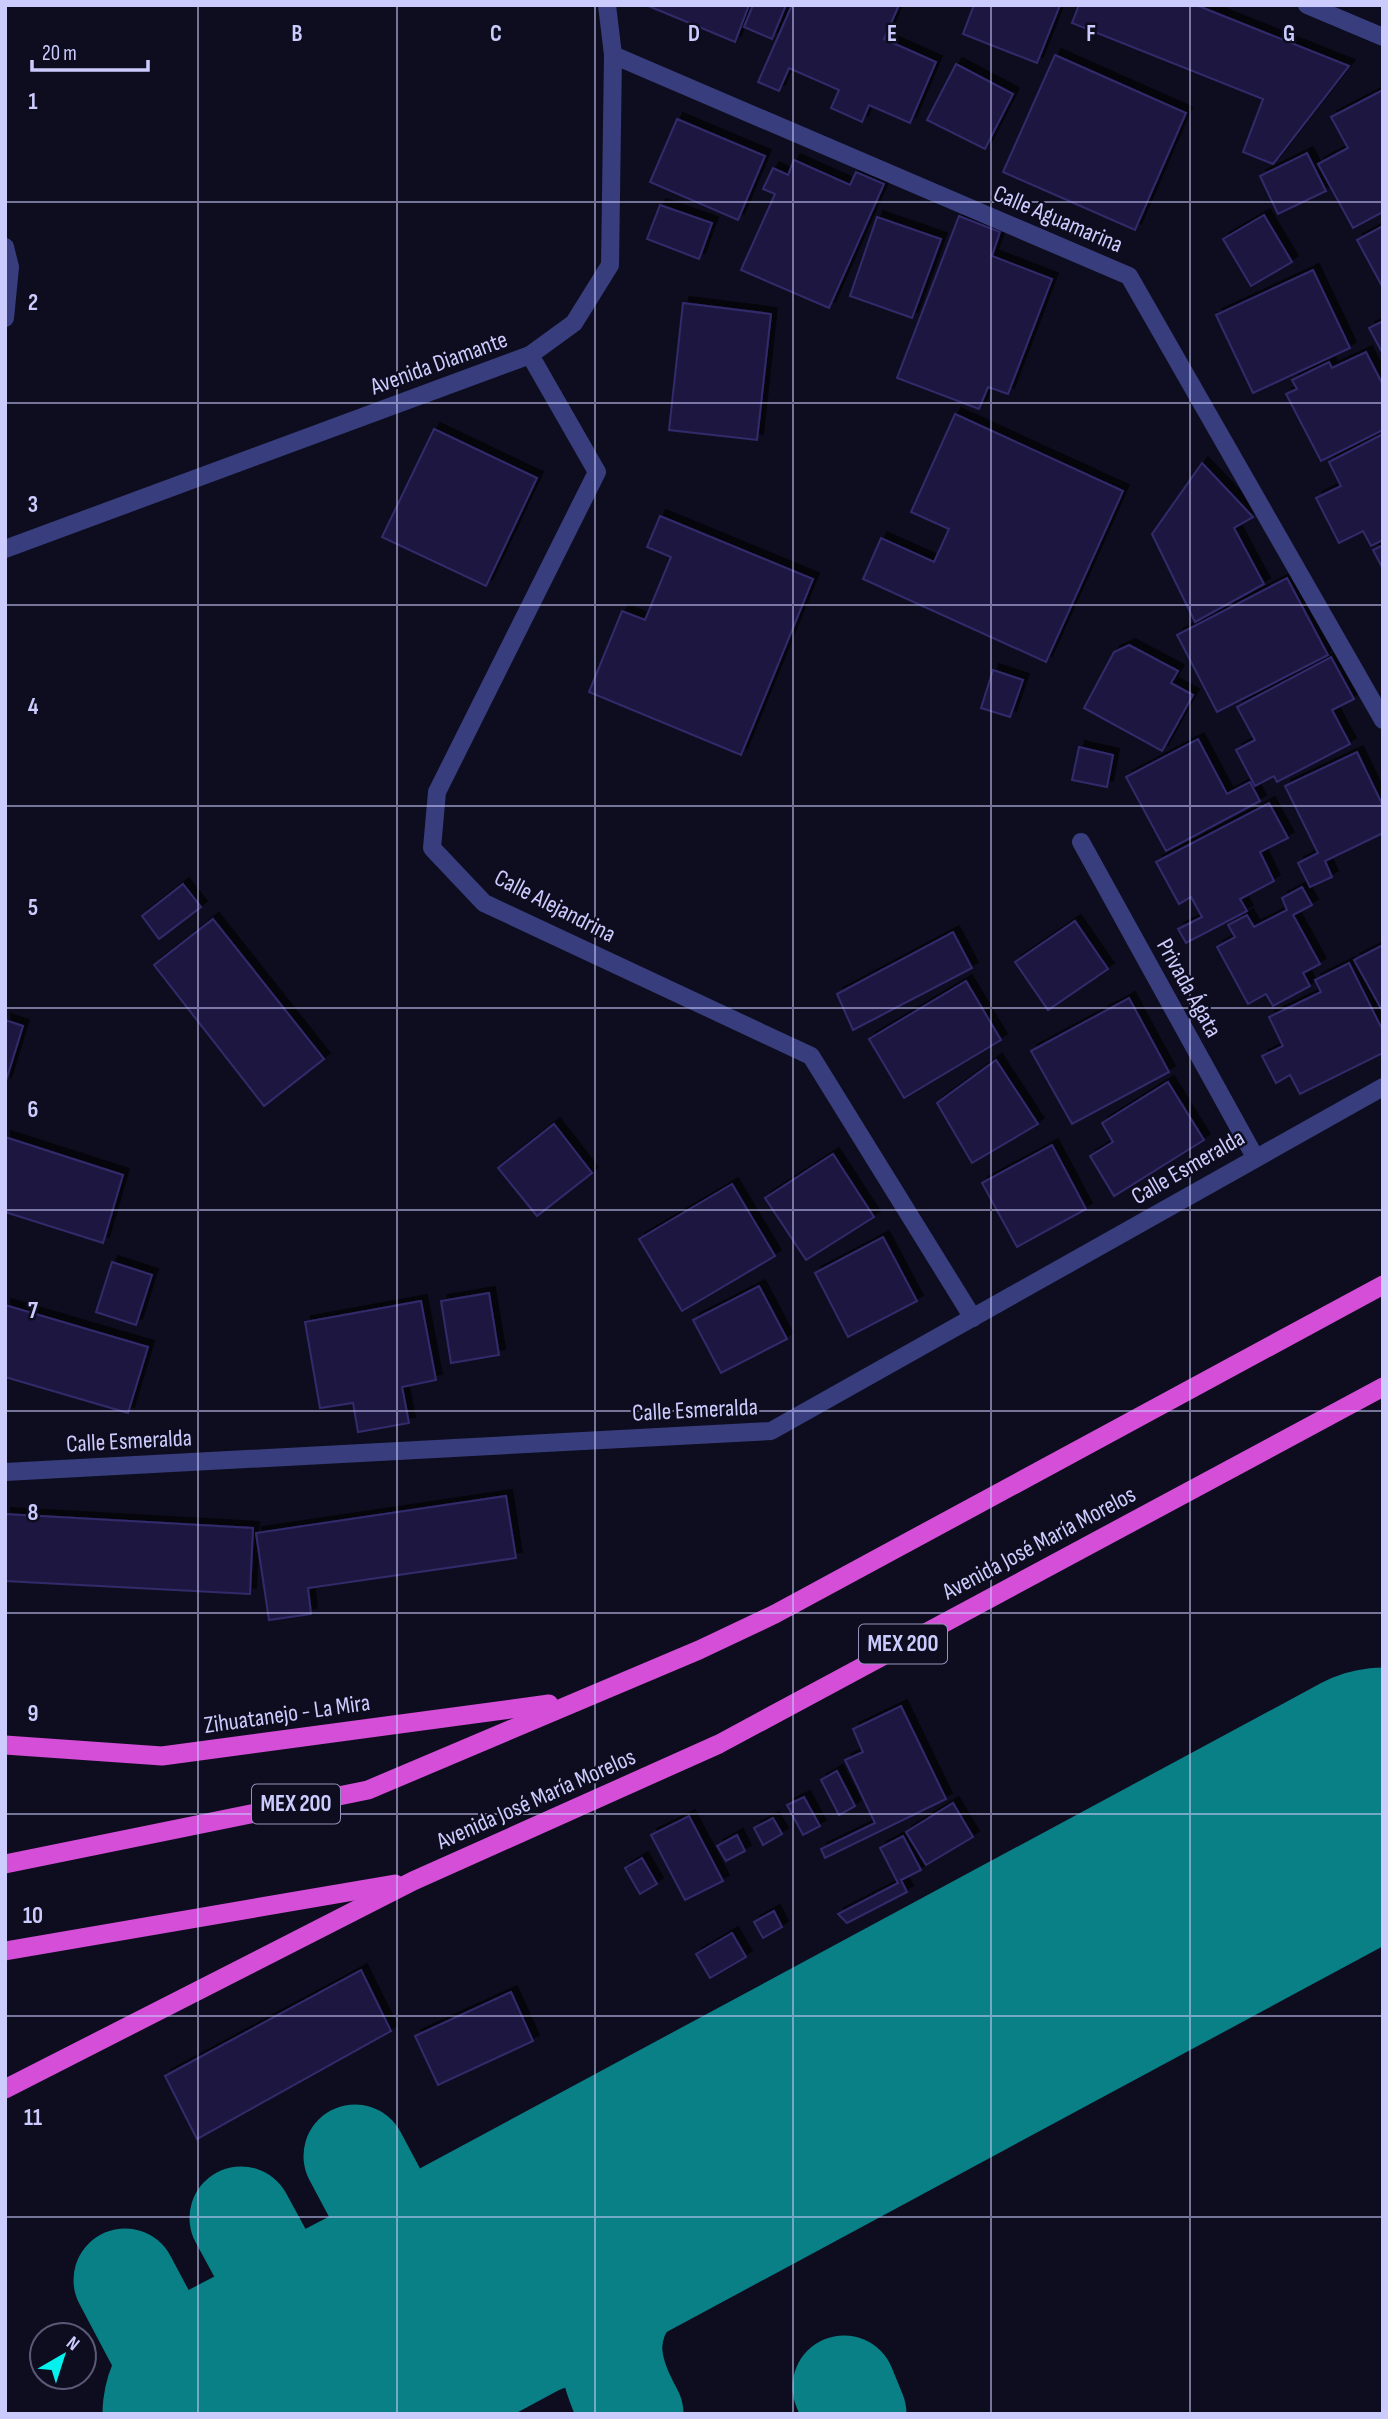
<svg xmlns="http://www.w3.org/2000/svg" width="1388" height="2419" font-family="'Sofia Sans Condensed',sans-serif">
  <defs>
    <filter id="shadow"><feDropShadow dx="6" dy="-6" stdDeviation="0" flood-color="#0009"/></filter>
  </defs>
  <rect width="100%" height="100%" fill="#0e0d1f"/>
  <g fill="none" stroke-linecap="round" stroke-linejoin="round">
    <g stroke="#097f86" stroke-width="103">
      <path d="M355,2156L436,2308C468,2352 513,2355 561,2334"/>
      <path d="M241,2218L322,2367C354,2408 382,2419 434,2404"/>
      <path d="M125,2280L196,2414"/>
      <path d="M631,2292C600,2334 608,2370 632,2414"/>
      <path d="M844,2387L855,2414"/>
    </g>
    <path stroke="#097f86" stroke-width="261" d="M233,2414L436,2308L1383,1798"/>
  </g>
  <g fill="#1d193f" stroke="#312b6b" stroke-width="2" filter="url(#shadow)">
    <path d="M646,5H749L735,42Z"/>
    <path d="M753,5H786L772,39L744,27Z"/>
    <path d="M792,5H899L884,39L936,62L910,123L869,105L862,122L831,108L839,90L789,68L779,91L758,82Z"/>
    <path d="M974,5H1060L1037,63L963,34Z"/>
    <path d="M1079,5H1196L1349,66L1273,164L1243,152L1263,99L1072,23Z"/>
    <path d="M1055,55L1186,113L1135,230L1003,172Z"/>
    <path d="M956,64L1013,94L985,149L927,120Z"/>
    <path d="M1383,90V212L1353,228L1318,164L1348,148L1331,117Z"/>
    <path d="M677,119L765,156L738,220L650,182Z"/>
    <path d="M1307,153L1326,191L1278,214L1260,176Z"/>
    <path d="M794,160L850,185L856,172L884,184L829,308L741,270L775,194L763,189L773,168L788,175Z"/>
    <path d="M660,205L712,223L699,259L647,239Z"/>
    <path d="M1264,215L1292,262L1251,286L1223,239Z"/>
    <path d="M959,216L1000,232L992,256L1052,279L1008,394L988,387L979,409L897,378Z"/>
    <path d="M877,217L941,239L912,318L850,296Z"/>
    <path d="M1383,226V288L1357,240Z"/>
    <path d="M1313,270L1350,348L1253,393L1216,315Z"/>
    <path d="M683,303L771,314L757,440L669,430Z"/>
    <path d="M1383,321V354L1369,328Z"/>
    <path d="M1366,352L1383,385V430L1321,461L1286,394L1297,389L1292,380L1329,362L1332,368Z"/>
    <path d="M955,414L1123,491L1046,662L863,579L881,538L934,562L949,529L911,512Z"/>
    <path d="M434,429L537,478L486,586L382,537Z"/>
    <path d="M1383,434V540L1371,546L1363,531L1339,543L1316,498L1341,486L1329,462Z"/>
    <path d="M1202,463L1253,517L1234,528L1264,584L1195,622L1152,534Z"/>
    <path d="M660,516L813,579L741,755L589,692L622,611L645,620L671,557L647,547Z"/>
    <path d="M1383,545V569L1373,550Z"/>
    <path d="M1287,578L1328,655L1217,712L1177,635Z"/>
    <path d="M1129,645L1178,671L1171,683L1193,695L1162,751L1084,708L1114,652Z"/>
    <path d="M1331,657L1354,699L1332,710L1350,744L1277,782L1274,776L1255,786L1236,750L1255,740L1237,707Z"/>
    <path d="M993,670L1023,680L1010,717L981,708Z"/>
    <path d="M1198,739L1227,794L1250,782L1260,801L1166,851L1126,777Z"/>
    <path d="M1079,747L1113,755L1107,787L1072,780Z"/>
    <path d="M1357,752L1383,806V833L1325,861L1332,877L1310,887L1298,863L1318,853L1285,786Z"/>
    <path d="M1269,803L1288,838L1260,852L1274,881L1240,899L1247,911L1186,943L1178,929L1202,917L1191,897L1179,904L1156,862Z"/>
    <path d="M183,884L201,907L159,939L142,916Z"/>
    <path d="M1302,887L1312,905L1293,915L1320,964L1303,973L1310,986L1273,1006L1266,994L1248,1004L1217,947L1235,937L1228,925L1247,915L1254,927L1287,910L1282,898Z"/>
    <path d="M213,919L324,1059L264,1106L154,965Z"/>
    <path d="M1075,921L1108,969L1048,1010L1015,962Z"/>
    <path d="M953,932L972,968L853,1030L837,994Z"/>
    <path d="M1383,945V1012L1354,960Z"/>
    <path d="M1349,963L1383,1031V1053L1300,1094L1290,1075L1276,1083L1262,1056L1283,1046L1269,1017L1321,992L1315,980Z"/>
    <path d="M966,981L1001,1040L904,1098L869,1039Z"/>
    <path d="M1129,998L1169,1072L1072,1124L1031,1051Z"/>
    <path d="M5,1020L23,1026L5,1084Z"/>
    <path d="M996,1060L1038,1124L972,1163L937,1103Z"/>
    <path d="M1168,1082L1204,1140L1114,1196L1090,1156L1113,1142L1102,1123Z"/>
    <path d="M554,1124L592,1173L537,1216L498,1168Z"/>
    <path d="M5,1137L123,1175L103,1243L5,1212Z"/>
    <path d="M1052,1145L1086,1209L1017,1247L982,1183Z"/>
    <path d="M833,1154L874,1217L806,1260L765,1198Z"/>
    <path d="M732,1184L775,1256L682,1311L639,1239Z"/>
    <path d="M883,1237L917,1301L848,1337L815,1273Z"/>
    <path d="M112,1262L152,1275L136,1325L96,1312Z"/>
    <path d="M759,1286L787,1339L721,1373L693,1320Z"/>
    <path d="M489,1293L499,1355L451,1363L441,1301Z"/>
    <path d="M421,1301L436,1380L402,1387L409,1423L358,1432L353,1403L320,1408L305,1322Z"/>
    <path d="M5,1305L148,1347L128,1413L5,1377Z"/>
    <path d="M506,1496L516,1558L308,1588L311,1614L269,1620L256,1533Z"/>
    <path d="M5,1514L253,1528L250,1594L5,1581Z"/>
    <path d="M901,1706L946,1799L825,1858L821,1849L875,1823L845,1760L863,1752L853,1729Z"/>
    <path d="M837,1771L855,1806L839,1815L821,1780Z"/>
    <path d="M804,1797L820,1826L803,1835L787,1805Z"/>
    <path d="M953,1803L973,1837L926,1865L906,1832Z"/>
    <path d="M689,1816L723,1881L685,1900L651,1835Z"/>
    <path d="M773,1818L782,1834L763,1845L754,1828Z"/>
    <path d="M737,1835L745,1851L726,1861L717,1846Z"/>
    <path d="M903,1836L921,1870L901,1880L907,1892L847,1923L838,1914L898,1883L880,1848Z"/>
    <path d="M642,1858L657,1884L640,1894L625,1868Z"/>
    <path d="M774,1911L782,1927L763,1938L754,1922Z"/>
    <path d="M732,1933L746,1957L710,1978L696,1954Z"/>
    <path d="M361,1970L391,2031L197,2139L165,2076Z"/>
    <path d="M511,1992L533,2041L438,2085L415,2036Z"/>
  </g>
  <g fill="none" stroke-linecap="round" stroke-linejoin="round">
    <g stroke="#383d7d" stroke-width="18">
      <path d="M1307,5L1383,37"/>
      <path d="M613,55L1129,276L1383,720"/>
      <path d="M5,247L10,267L5,318"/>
      <path d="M530,355L597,472L437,792L432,848L484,903L811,1056L973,1318"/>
      <path d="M5,549L530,355L574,323L610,265L613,55L607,5"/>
      <path d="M1081,842L1255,1157"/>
      <path d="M5,1472L771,1431L1383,1087"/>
    </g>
    <g stroke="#d44ed7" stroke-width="19">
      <path d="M5,1745L162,1756L549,1704"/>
      <path d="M5,1864L368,1790L699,1650L775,1614L1383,1285"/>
      <path d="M5,1951L395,1884"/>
      <path d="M5,2089L413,1881L719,1744L1383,1387"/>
    </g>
  </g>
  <path fill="none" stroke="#cbcbfe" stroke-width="2" stroke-opacity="0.55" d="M198,5V2414M397,5V2414M595,5V2414M793,5V2414M991,5V2414M1190,5V2414M5,202H1383M5,403H1383M5,605H1383M5,806H1383M5,1008H1383M5,1210H1383M5,1411H1383M5,1613H1383M5,1814H1383M5,2016H1383M5,2217H1383"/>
  <g text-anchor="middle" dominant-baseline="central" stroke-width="5" stroke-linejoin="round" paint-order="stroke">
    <g fill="#0e0d1f" stroke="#9292bb" stroke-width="2">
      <rect x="859" y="1624.5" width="88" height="39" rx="5"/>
      <rect x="252" y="1784.5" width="88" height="39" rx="5"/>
    </g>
    <g font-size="23" font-weight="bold" fill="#cbcbfe">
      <text x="903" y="1644">MEX 200</text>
      <text x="296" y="1804">MEX 200</text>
    </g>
    <g font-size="24" fill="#cbcbfe" stroke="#0e0d1f">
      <text transform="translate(1058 219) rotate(23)">Calle Aguamarina</text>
      <text transform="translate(439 363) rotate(-20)">Avenida Diamante</text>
      <text transform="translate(555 906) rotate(27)">Calle Alejandrina</text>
      <text transform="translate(1189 988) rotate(61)">Privada Ágata</text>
      <text transform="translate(1188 1167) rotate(-30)">Calle Esmeralda</text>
      <text transform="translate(695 1410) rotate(-3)">Calle Esmeralda</text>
      <text transform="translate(129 1441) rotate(-3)">Calle Esmeralda</text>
      <text transform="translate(1039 1543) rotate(-28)">Avenida José María Morelos</text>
      <text transform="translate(287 1714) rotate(-8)">Zihuatanejo - La Mira</text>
      <text transform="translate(536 1799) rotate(-24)">Avenida José María Morelos</text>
    </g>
  </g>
  <g font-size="23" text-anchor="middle" font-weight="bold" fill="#cbcbfe" stroke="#0e0d1f" stroke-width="5" stroke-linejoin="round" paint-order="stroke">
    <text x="297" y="41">B</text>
    <text x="496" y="41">C</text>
    <text x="694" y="41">D</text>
    <text x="892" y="41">E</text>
    <text x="1091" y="41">F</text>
    <text x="1289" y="41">G</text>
    <text x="33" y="109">1</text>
    <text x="33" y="310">2</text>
    <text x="33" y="512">3</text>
    <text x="33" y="714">4</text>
    <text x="33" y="915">5</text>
    <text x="33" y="1117">6</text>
    <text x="33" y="1318">7</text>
    <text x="33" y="1520">8</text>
    <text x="33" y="1721">9</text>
    <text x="33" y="1923">10</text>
    <text x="33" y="2125">11</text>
  </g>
  <rect width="1388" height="2419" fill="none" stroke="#cbcbfe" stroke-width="14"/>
  <g transform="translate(63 2356) rotate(39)"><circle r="33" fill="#0e0d1f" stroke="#5a5978" stroke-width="2"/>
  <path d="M0-5L12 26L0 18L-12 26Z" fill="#04f1ee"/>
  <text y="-10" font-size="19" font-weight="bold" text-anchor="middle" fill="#cbcbfe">N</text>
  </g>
  <path d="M32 60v10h116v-10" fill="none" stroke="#cbcbfe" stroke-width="3.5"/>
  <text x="42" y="60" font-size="21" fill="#cbcbfe" stroke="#0e0d1f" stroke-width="5" paint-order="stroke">20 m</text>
</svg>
